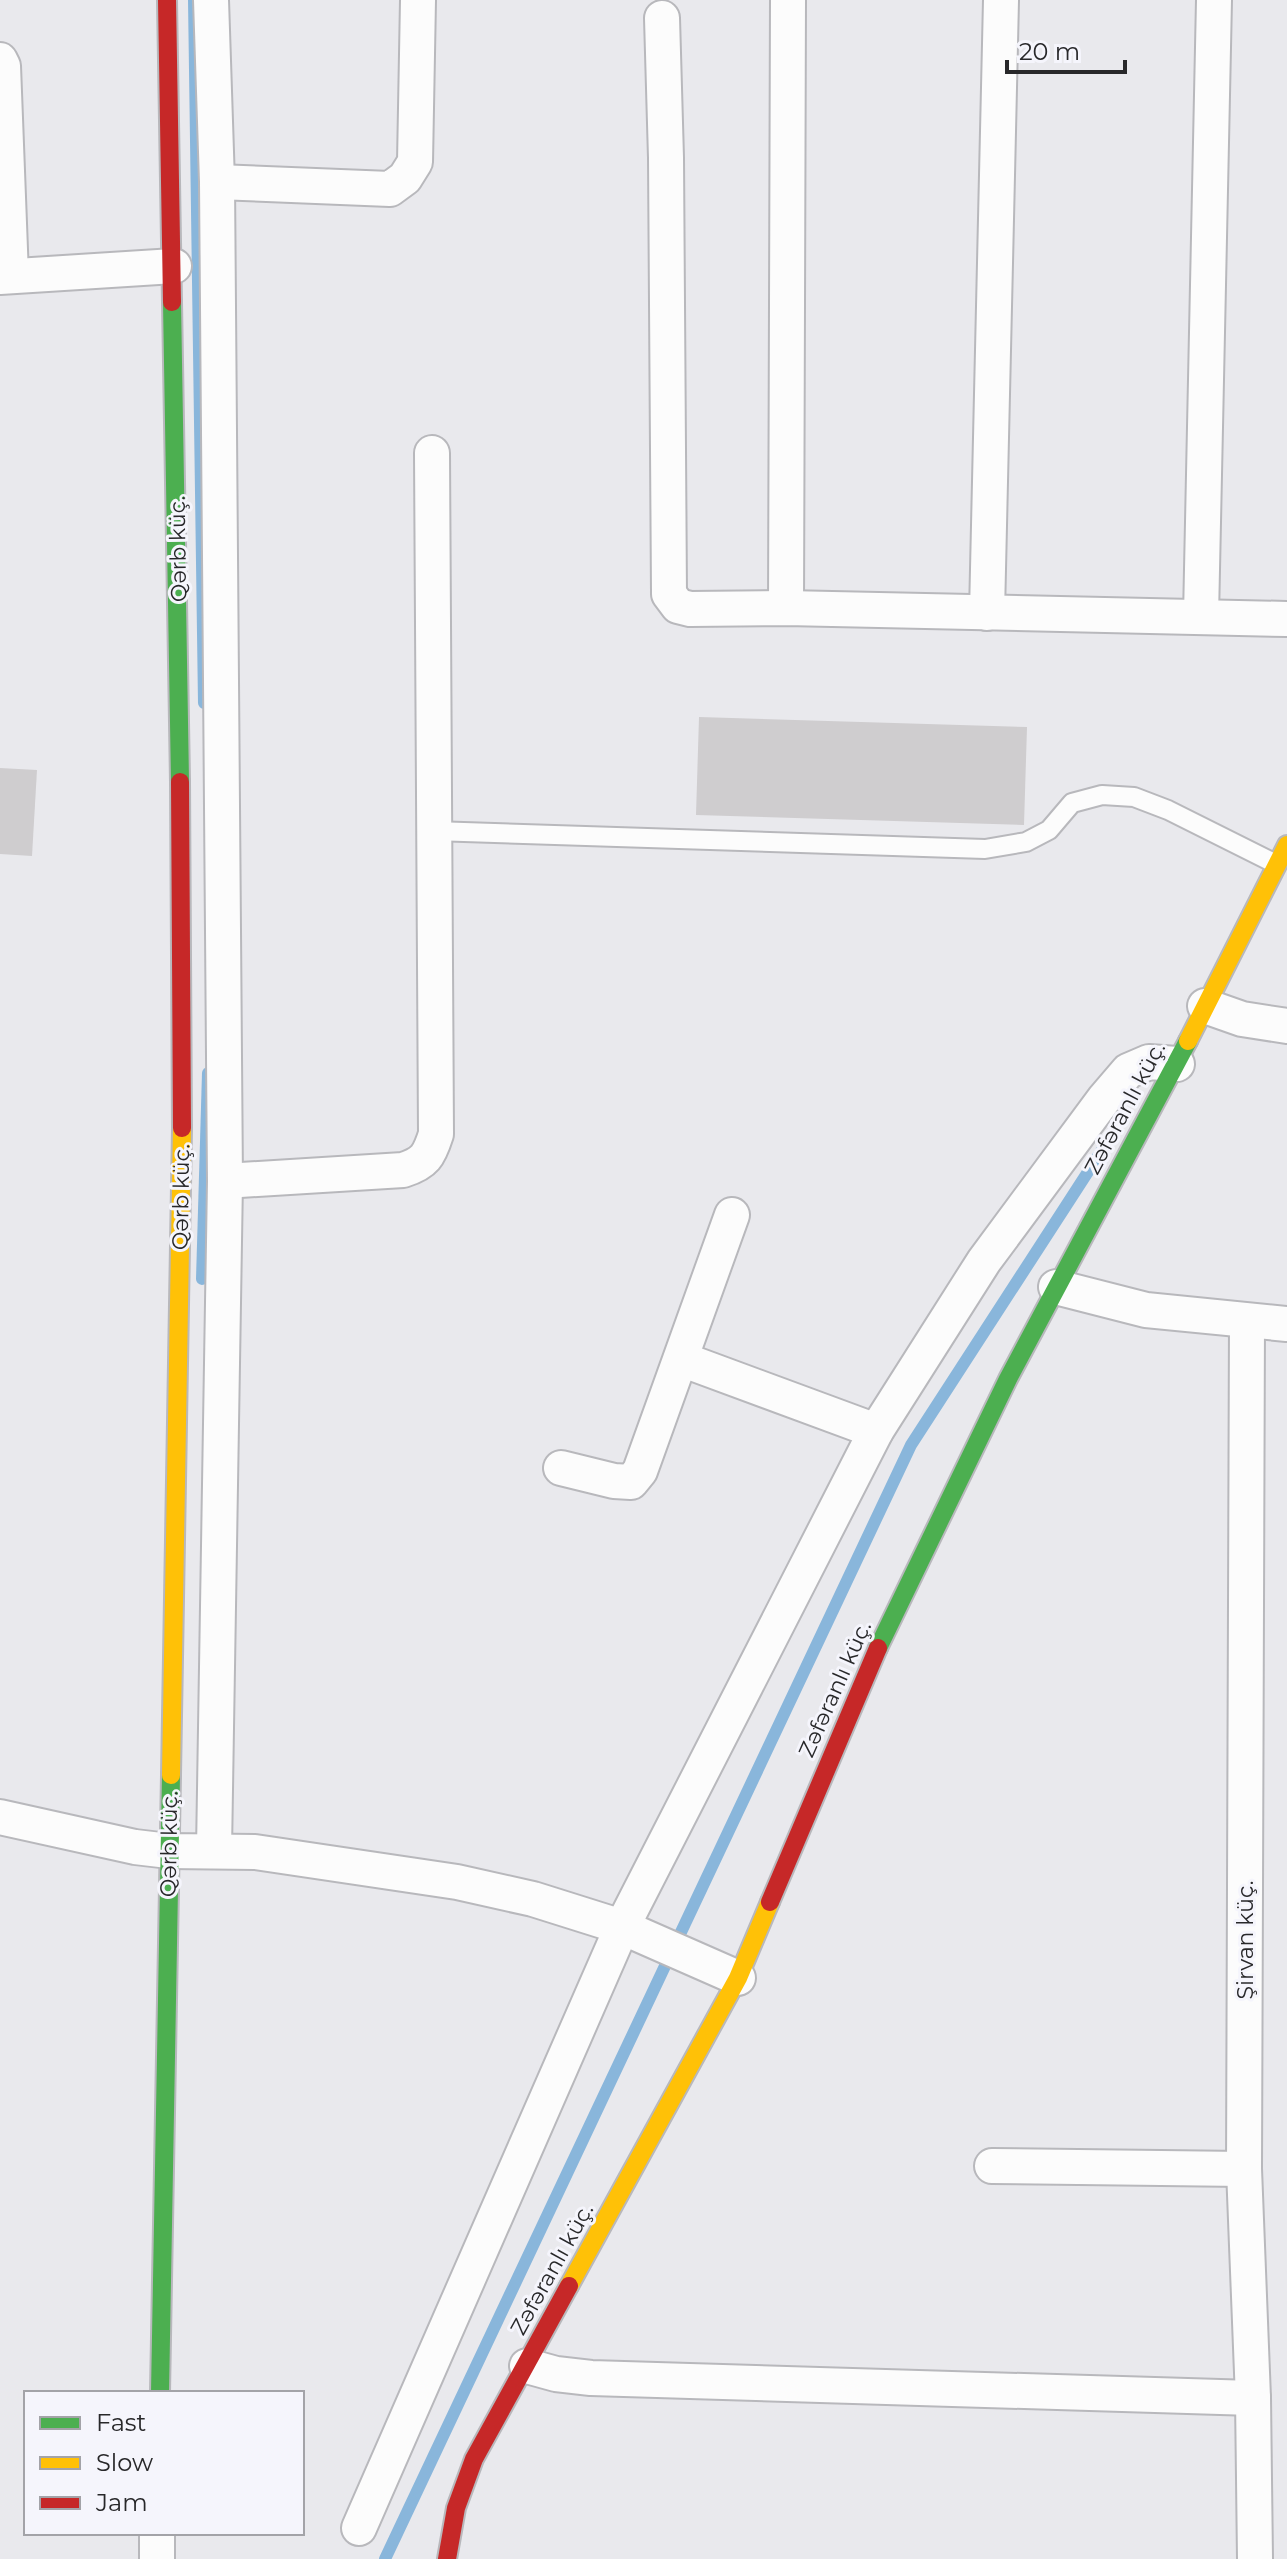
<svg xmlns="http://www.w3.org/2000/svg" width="1287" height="2559" font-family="Montserrat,sans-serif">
  <rect width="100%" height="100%" fill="#e9e9ed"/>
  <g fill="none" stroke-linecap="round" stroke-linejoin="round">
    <g stroke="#89b6db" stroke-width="12">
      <path d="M194,0L204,703"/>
      <path d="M202,1279L208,1073"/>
      <path d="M385,2559L911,1445L1106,1144"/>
    </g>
  </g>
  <g fill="#cfcdcf">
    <path d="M699,717L1027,727L1024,825L696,815Z"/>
    <path d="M0,768L37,770L32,856L0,854Z"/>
  </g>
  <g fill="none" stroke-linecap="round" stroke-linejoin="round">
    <defs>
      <path id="lane" d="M433,831L985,849L1026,842L1049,830L1072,803L1102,795L1134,797L1168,810L1276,864"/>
      <g id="street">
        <path d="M211,0L217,182L225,1181L214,1850"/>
        <path d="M662,18L666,158L669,594L678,606L690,609L786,608L1287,619"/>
        <path d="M0,60L3,66L11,276"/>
        <path d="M217,182L390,189L405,178L415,162L418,0"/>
        <path d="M0,277L174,266"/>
        <path d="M786,608L788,0"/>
        <path d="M987,613L1001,0"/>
        <path d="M1201,617L1214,0"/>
        <path d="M1205,1006L1242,1019L1287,1026"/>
        <path d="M225,1181L403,1170C425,1163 429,1156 436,1134L432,453"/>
        <path d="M1056,1287L1146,1310L1287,1324"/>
        <path d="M1247,1321L1244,2169L1253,2398L1255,2559"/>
        <path d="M681,1359L876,1431"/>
        <path d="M561,1468L614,1481L631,1482L640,1471L732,1215"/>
        <path d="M0,1817L135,1847L169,1851L255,1852L457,1882L533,1899L622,1927L738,1978"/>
        <path d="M992,2166L1244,2169"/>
        <path d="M527,2366L556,2374L591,2378L1253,2398"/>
        <path d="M359,2528L622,1927L876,1431L984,1261L1104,1099L1128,1071L1149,1062L1177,1064"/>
        <path d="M157,2559V2533"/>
      </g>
      <g id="fast">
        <path d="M172,302L180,782"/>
        <path d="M878,1648L1008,1379L1188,1041"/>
        <path d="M160,2393L171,1775"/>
      </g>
      <g id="slow">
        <path d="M1188,1041L1287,845"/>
        <path d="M171,1775L182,1128"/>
        <path d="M569,2286L738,1978L770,1902"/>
      </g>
      <g id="jam">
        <path d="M167,0L172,302"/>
        <path d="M180,782L182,1128"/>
        <path d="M770,1902L878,1648"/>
        <path d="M447,2559L456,2508L474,2459L569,2286"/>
      </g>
    </defs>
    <use href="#lane" stroke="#b8b8bc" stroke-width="22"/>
    <use href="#street" stroke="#b8b8bc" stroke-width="38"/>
    <use href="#fast" stroke="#b8b8bc" stroke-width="22"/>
    <use href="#slow" stroke="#b8b8bc" stroke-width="22"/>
    <use href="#jam" stroke="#b8b8bc" stroke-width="22"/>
    <use href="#lane" stroke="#fcfcfc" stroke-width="18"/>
    <use href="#street" stroke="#fcfcfc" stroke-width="34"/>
    <use href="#fast" stroke="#4caf50" stroke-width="18"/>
    <use href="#slow" stroke="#ffc107" stroke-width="18"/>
    <use href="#jam" stroke="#c62828" stroke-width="18"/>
  </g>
  <g text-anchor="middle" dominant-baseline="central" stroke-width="6" stroke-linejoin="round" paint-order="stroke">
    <g font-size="22" fill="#28282a" stroke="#f5f5fc">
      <text transform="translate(178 549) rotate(-91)">Qərb küç.</text>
      <text transform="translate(1125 1108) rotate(-62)">Zəfəranlı küç.</text>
      <text transform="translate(181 1197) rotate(-89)">Qərb küç.</text>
      <text transform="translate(835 1689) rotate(-66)">Zəfəranlı küç.</text>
      <text transform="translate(169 1844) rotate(-89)">Qərb küç.</text>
      <text transform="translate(1245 1940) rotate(-90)">Şirvan küç.</text>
      <text transform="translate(552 2269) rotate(-61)">Zəfəranlı küç.</text>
    </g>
  </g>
  <rect x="24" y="2391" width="280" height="144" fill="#f5f5fc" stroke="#a3a3a8" stroke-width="2"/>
  <rect x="40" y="2417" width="40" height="12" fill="#4caf50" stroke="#a3a3a8" stroke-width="2"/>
  <text x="96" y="2431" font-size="24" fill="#28282a">Fast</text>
  <rect x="40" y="2457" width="40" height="12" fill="#ffc107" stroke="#a3a3a8" stroke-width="2"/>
  <text x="96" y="2471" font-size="24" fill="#28282a">Slow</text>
  <rect x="40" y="2497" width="40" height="12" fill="#c62828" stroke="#a3a3a8" stroke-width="2"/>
  <text x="96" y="2511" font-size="24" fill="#28282a">Jam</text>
  <path d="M1007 60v12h118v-12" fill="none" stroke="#28282a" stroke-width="4"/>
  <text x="1019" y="60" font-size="24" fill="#28282a" stroke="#f5f5fc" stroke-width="6" paint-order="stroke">20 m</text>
</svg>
